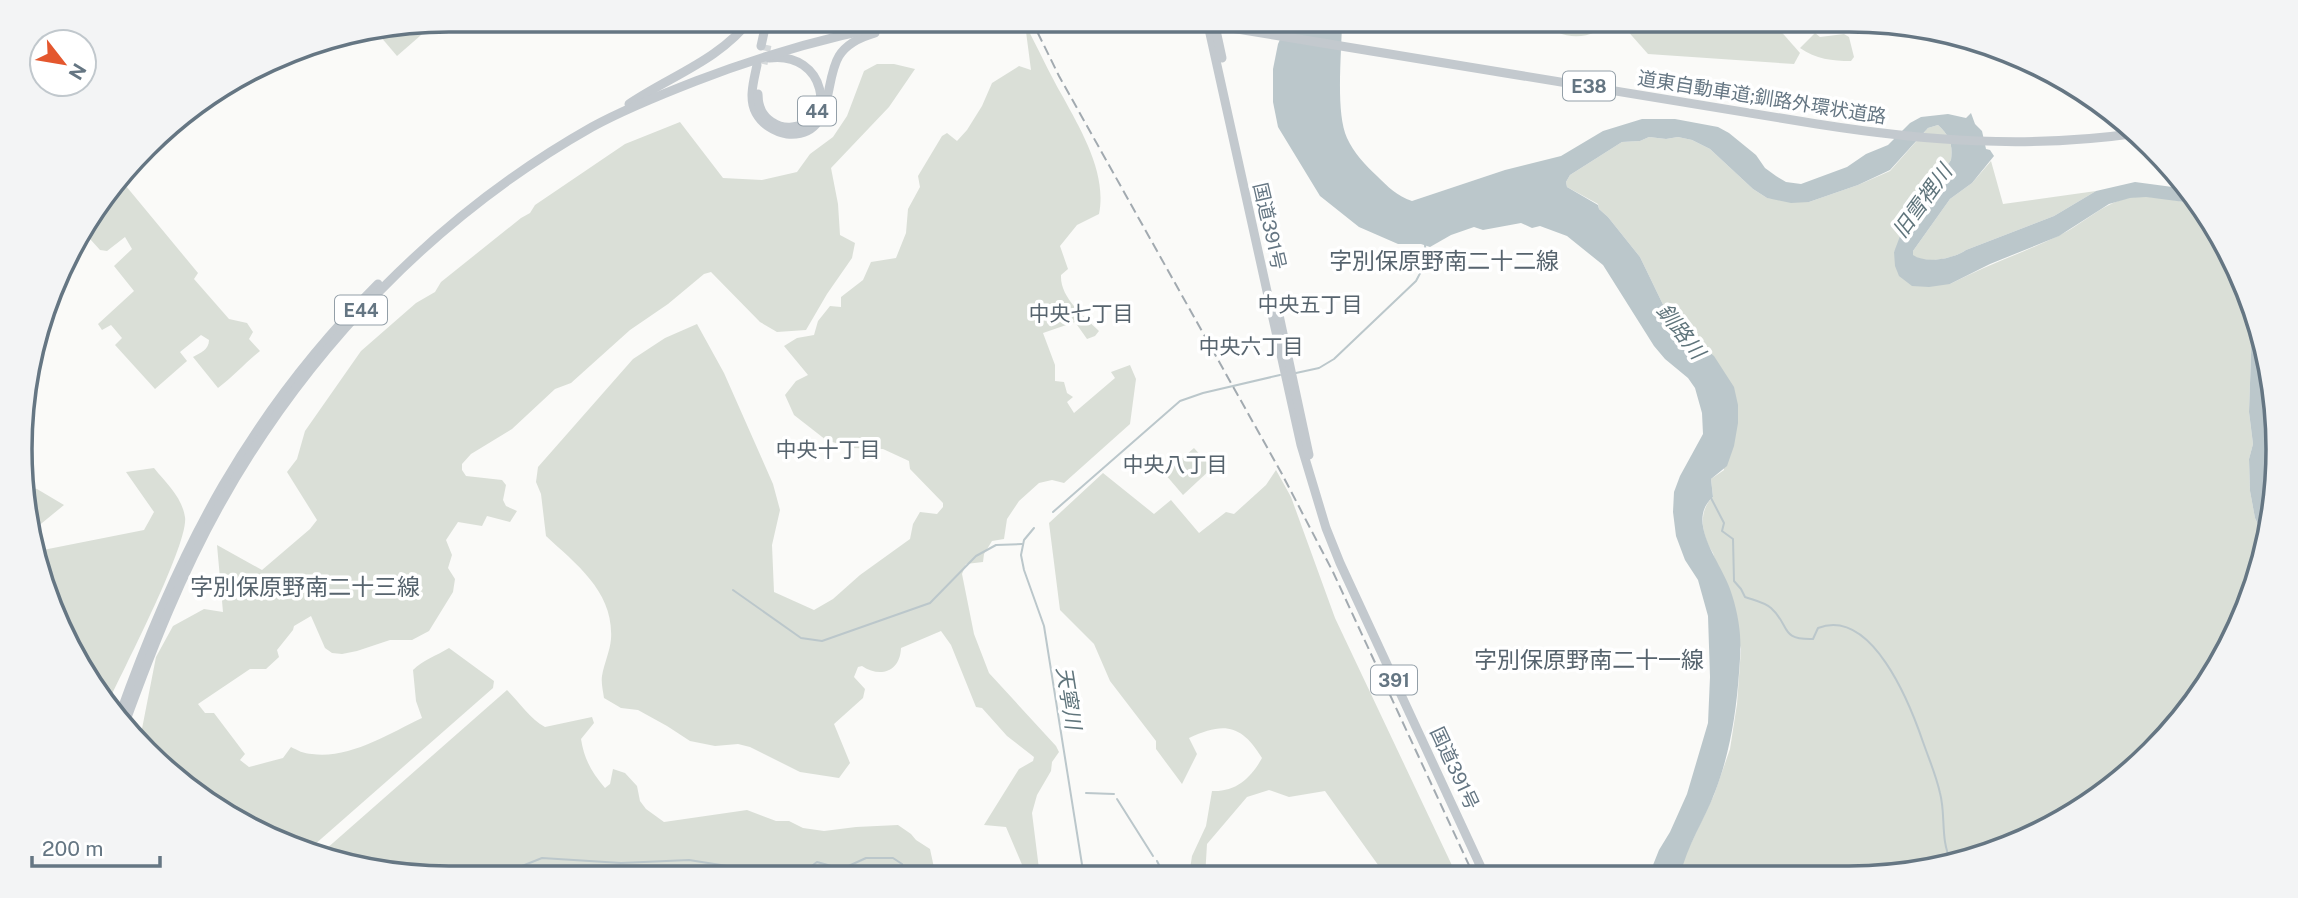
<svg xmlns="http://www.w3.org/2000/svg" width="2298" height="898" font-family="'Public Sans','Noto Sans JP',sans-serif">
  <rect width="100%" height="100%" fill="#fafaf8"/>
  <g fill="#dadfd7">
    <path d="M1538,19H1616C1590,41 1564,43 1538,19Z"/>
    <path d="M1617,19H1770L1800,53L1794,64L1648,54Z"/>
    <path d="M423,24L428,29L397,56L380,36L387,30Z"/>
    <path d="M1025,24C1038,48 1049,73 1063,97C1082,132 1107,174 1099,214L1077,225L1060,246L1068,269L1061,275C1060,298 1084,316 1099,331L1095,336L1087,339L1075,322L1043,333L1055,365V381L1064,382L1067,393L1073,397L1067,402L1074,413L1115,378L1111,372L1130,365L1136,379L1130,424L1064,483L1052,480L1039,483L1019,501L1007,519L1004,539L992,541L984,554L983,562L966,564L962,574L974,634L989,673L1056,746L1059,752L1052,762L1051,771L1037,795L1032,813L1039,869L1051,873L1050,877H1024L1026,874L1006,827L984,825L1019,769L1033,761L1034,757L1007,736L982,708L976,707L951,645L941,631L901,648C900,672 880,678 862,666L858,667L854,677L865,689L863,698L834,724L850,763L839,778L800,772L750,747L738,744L715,746L690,741L667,726L638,710L621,708L604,698C603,691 601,683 602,676C604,664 610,651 611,639C614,592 577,565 546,536L541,494L536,482L538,467L633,359L665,338L697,324L724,373L773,484L780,510L772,545L774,592L814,610L833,599L860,575L910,539L913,524L920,512L937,514L943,507V503L910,469L909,461L883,449L852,448L826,440L794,415L785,395L796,381L808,375L784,346L797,338L814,335L818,321L830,306L841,307V297L863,280L871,262L896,258L906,233L908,209L920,187L918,176L942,136L947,133L957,141L967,130L982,106L992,83L1019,66L1031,70Z"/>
    <path d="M1815,33L1820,37L1844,34L1849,37L1854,57L1851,61C1832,61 1816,59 1800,48Z"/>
    <path d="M877,64H894L915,69L889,107L831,168L838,204L840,235L855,243L852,258L827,294L806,330L777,332L760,322L711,272L704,274L668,304L630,330L571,383L555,389L512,429L471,454L462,464V470L466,476L502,480L506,485L503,500L506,506L517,511L510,522L487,516L482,526L458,522L446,540L452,555L448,568L455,579L453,592L429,631L412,640H390L357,651L342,654L332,653L325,648L311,616L294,626L293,630L277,650L279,657L266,669H250L198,704L205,713H214L245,754L240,760L249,767L283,758L291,747C297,750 304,754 312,754C350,759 388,734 422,718L416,701L413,670C423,660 436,656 449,648L494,681L493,688L305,853L187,790L140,739L156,657L173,626L204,609L223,612L217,545L262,570L310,529L317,520L287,472L297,459L305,431L361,351L416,303L435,292L441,282L521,218L530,213L535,205L625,144L680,122L723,178L762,180L797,172L810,154L833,137L847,116L864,71Z"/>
    <path d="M1938,125C1950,136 1953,145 1951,160L1894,252L1950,284C1985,266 2022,253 2058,236C2082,225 2101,204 2128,198C2149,194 2171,200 2192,203L2234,259L2252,326L2249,412L2253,444L2249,459L2250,491L2255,518L2263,535L2256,587L2207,687L2132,772L2039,835L1905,875L1680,876L1684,858L1714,795L1730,749L1737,704L1741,649L1713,553C1702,537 1697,511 1713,497L1711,479L1724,470L1699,344L1669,317L1640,257L1608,217L1599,209L1598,204L1567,187L1566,182L1570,175L1622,142L1640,141L1649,137L1666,139L1678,137L1692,140L1710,149L1753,189L1767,198L1809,202L1858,185L1890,171L1928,128Z"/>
    <path d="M1991,161L2003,204L2096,191L2054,216L1966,250C1953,259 1926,264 1913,256V251L1950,199L1972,183Z"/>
    <path d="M121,180L198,273L194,279L229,319L247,323L253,332L249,339L260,351C245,363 233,377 218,388L193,357C200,353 209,350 209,340L201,335L180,352L187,361L155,389L115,345L122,338L111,325L102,330L98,324L134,291L114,266L132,249L125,237L107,251L100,250L81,229Z"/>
    <path d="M2266,377L2278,420L2267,500L2266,490L2268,417L2266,404Z"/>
    <path d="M1194,448L1212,468L1183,495L1165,474Z"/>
    <path d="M154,468C166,483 182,497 185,517C189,544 122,672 107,705L91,687L28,533L26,487L37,489L64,505L31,532L43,550L144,530L154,512L126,472Z"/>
    <path d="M1276,470L1291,497L1335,618L1457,876H1386L1325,791L1289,797L1269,790L1247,797L1207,844L1205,877L1190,869L1192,856L1206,826L1212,791C1236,792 1251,778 1262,758C1241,724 1224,722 1189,738L1197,754L1182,784L1156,749V741L1110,681L1094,644L1060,610L1049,523L1103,473L1154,514L1171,500L1199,533L1226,512L1234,514L1266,485Z"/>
    <path d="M507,690C519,702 530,719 545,727L592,717L594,723L581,739C584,759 592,773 605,788L610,784L613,769L625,773L637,786L640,801L646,809L664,822L747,810L776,821H789L803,828L824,831L856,827L898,825L911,834L916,840L930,849L936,877L449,879L317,857Z"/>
  </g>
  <g fill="#bbc7cb">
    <path d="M1289,19H1342C1342,50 1335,112 1347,138C1354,153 1365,165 1377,176C1388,187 1397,196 1412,201L1505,170L1561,156L1603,131L1642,119H1675L1718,127L1729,133L1756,155L1765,168L1776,176L1786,182L1801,184L1847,167L1866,154L1888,145L1910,123L1921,117L1948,114L1966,118L1971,113L1975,124L1982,131L1986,149L1990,150L1994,156L1972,183L1950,199L1913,251V255C1926,264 1953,259 1966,250L2054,216L2096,191L2135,182L2180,188L2192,203L2146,197L2130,198L2109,204L2059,236L1990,264L1950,284L1929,287L1912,286L1899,276L1895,266L1894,252L1902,231L1951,160C1953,145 1950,136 1938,125L1928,128L1890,170L1858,185L1809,202L1791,203L1767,198L1753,189L1710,149L1692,140L1678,137L1666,139L1649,137L1640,141L1622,142L1570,175L1566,182L1567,187L1598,205L1599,209L1608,217L1640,257L1669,317L1682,331L1714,356L1734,387L1738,405V423L1734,446L1727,466L1711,479L1713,497C1686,520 1718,559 1728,584C1734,598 1739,619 1740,635C1741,648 1740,660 1739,673C1736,714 1730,753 1715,792C1704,821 1687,845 1680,876H1652L1653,865L1659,850L1670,832L1687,794L1708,723L1710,677L1708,616L1698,580L1685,560L1676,536L1673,512L1674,492L1680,476L1703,434L1702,413L1695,388L1688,378L1665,359L1654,346L1603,265L1567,236L1540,226L1532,228L1521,223L1483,230L1474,227L1451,235L1430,247L1421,244H1398L1359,227L1320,196L1278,127L1273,102V69L1278,44Z"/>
    <path d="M2252,326L2266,377L2267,500L2263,535L2255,518L2250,491L2249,459L2253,444L2249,412Z"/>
  </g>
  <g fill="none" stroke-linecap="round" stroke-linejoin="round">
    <g stroke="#bbc7cb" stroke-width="2">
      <path d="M1296,373L1319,368L1334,359L1416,281L1426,262L1425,244"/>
      <path d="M1711,498L1724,523L1722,531L1733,539L1734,581L1741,589L1745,597C1753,600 1764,602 1771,608C1791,626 1779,640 1813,639L1818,628C1872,607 1910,704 1923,742C1929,759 1936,775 1940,793C1946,815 1940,840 1951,861"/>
      <path d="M1053,512L1180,401L1203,393L1280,375"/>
      <path d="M1034,528L1024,540L1021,555L1024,570L1044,626L1084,877"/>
      <path d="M733,590L801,638L822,641L930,603L976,556L996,545L1022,544"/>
      <path d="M1086,793L1114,794"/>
      <path d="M1117,799L1153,856"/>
      <path d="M1157,861L1165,877"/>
      <path d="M796,878L817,862L842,869L866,858H893L902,864L906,878"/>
      <path d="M503,879L512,870L542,858L621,863L689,860L727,866H753L774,878"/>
    </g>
    <path stroke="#d5d9db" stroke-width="9" stroke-dasharray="9 4.5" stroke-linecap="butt" d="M763,64L767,45"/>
    <g stroke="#c3c9ce" stroke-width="9">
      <path d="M819,19H837"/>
      <path d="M1176,19L1817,124C1925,141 2029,149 2138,133"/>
      <path d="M1207,20L1301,445L1326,528L1340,563L1485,876"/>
      <path d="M1214,21L1222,58"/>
      <path d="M919,23L938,19"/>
      <path d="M761,46L767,19"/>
      <path d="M757,65C754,80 748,99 756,113C762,124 774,132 787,134C835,138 823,82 839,56C847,43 861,37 875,33"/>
      <path d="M758,94C758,105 762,116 772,122C778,126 785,128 792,127C839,125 826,50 769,58"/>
      <path d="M629,104C672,75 718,61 751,19"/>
      <path d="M1279,315L1309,455"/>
      <path d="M119,717C179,548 250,412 378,284"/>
      <path d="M125,723C152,649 181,575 220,505C307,349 436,215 592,127C625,109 660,95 696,81C771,52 844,32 924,19"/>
    </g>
    <path stroke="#a2aab0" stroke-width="2" stroke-dasharray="10 5" stroke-linecap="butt" d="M1031,19L1059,76L1282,474L1333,572L1474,876"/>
  </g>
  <g text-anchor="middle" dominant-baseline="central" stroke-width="7" stroke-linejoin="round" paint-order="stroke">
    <g fill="#fff" stroke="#939fa8" stroke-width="2">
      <rect x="1563" y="71.5" width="52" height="29" rx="5"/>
      <rect x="798" y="96.5" width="38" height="29" rx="5"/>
      <rect x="335" y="295.5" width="52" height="29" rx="5"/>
      <rect x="1371" y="665.5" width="46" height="29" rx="5"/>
    </g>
    <g font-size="18" font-weight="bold" fill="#657683">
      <text x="1589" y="86">E38</text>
      <text x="817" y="111">44</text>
      <text x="361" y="310">E44</text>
      <text x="1394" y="680">391</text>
    </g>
    <g font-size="19" fill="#657683" stroke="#fff">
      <text transform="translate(1762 97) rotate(9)">道東自動車道;釧路外環状道路</text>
      <text transform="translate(1270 226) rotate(77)">国道391号</text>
      <text transform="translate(1455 768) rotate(65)">国道391号</text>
    </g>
    <g font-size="21" font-style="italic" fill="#60757c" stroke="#fff">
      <text transform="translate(1922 201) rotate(-54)">旧雪裡川</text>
      <text transform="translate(1681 331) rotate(52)">釧路川</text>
      <text transform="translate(1069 698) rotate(81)">天寧川</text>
    </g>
    <g font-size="21" fill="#57646e" stroke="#fff">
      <text x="1310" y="304">中央五丁目</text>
      <text x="1081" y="313">中央七丁目</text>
      <text x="1251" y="346">中央六丁目</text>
      <text x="828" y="449">中央十丁目</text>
      <text x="1175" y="464">中央八丁目</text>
    </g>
    <g font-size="23" fill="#57646e" stroke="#fff">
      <text x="1444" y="260">字別保原野南二十二線</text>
      <text x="305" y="586">字別保原野南二十三線</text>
      <text x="1589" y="659">字別保原野南二十一線</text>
    </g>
  </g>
  <path d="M0 0H2298V898H0ZM449 32H1849A417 417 0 0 1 2266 449V449A417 417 0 0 1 1849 866H449A417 417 0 0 1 32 449V449A417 417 0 0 1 449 32Z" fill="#f3f4f5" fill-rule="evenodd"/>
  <path fill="none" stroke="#657683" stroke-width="3.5" d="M449 32H1849A417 417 0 0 1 2266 449V449A417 417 0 0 1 1849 866H449A417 417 0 0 1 32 449V449A417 417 0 0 1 449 32Z"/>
  <g transform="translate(63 63) rotate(121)"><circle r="33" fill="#ffffff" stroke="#c1c8cd" stroke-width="2"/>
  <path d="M0-5L12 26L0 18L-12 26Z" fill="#e4572e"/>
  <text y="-10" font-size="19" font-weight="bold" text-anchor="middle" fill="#657683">N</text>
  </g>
  <path d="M32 856v10h128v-10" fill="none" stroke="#657683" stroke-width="3.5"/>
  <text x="42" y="856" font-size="21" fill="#657683" stroke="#ffffff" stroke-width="5" paint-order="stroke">200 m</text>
</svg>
